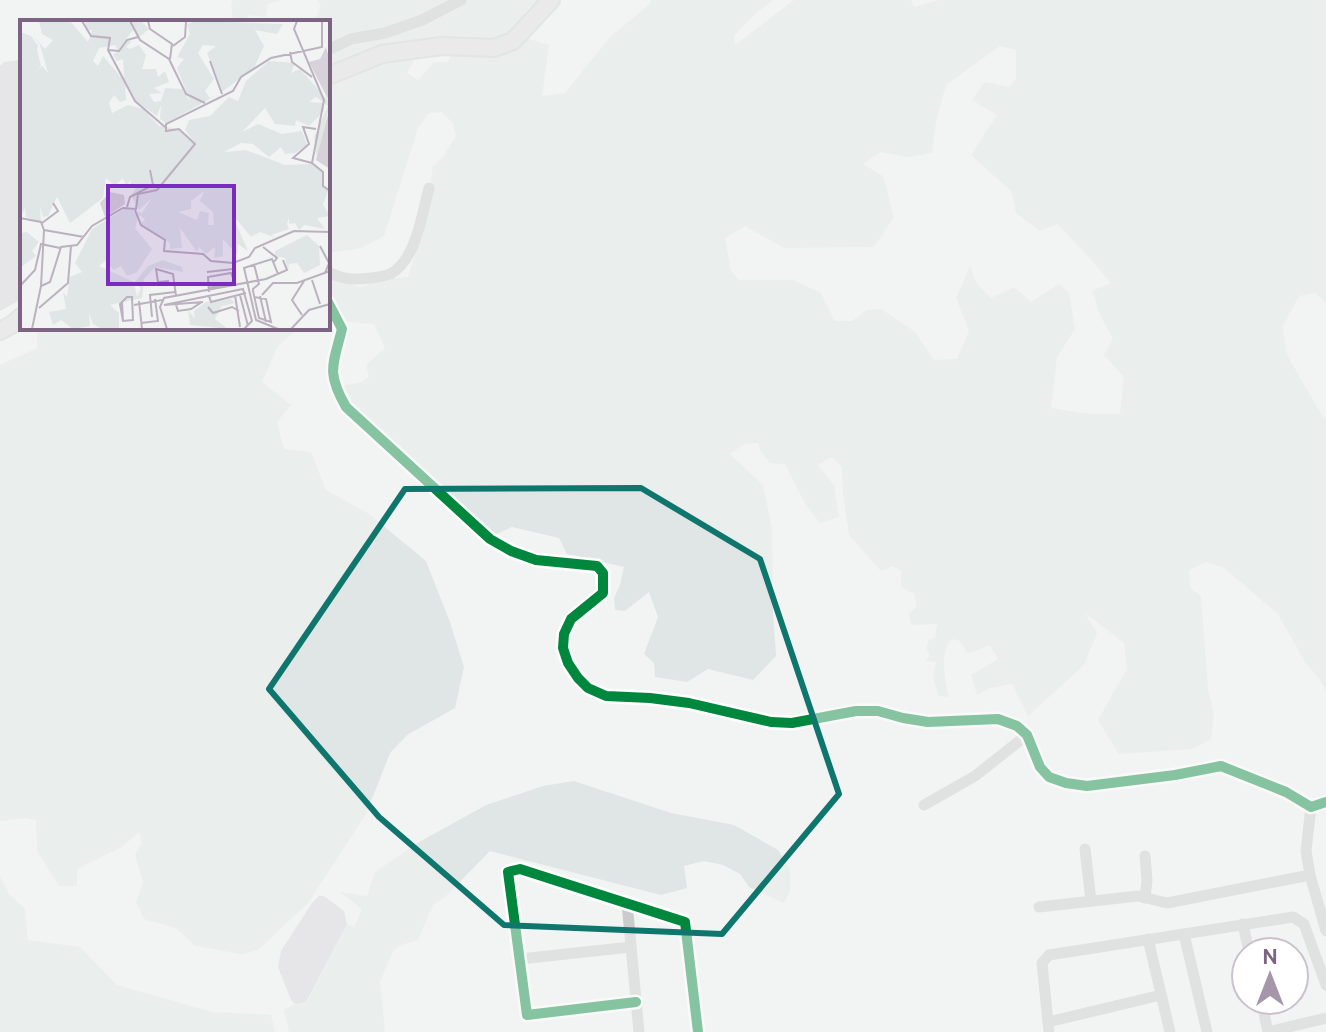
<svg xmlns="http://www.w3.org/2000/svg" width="1326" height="1032" font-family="Cabin,sans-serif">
  <rect width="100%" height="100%" fill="#f2f4f3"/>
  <g fill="#dfe6e5" fill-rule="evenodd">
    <path d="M233,0H282L268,4L266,17L248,15L245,22H233L231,4Z"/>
    <path d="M318,0H544L531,6L524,13L522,24L516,33L493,41L419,39L404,48L417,55L407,73L418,80L434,62H448L453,49L526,38L549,45L542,96L565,93L611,36L649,5L651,0H773L756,13L734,36L735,45L794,0H911L914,7L939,0H1326V302L1315,293L1299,296L1283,326L1286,353L1321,414L1326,420V691L1320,680L1305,662L1278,614L1224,568L1206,562L1189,570L1190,588L1201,596L1208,689L1214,713L1211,739L1193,749L1119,754L1098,720L1127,669L1124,643L1085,613L1097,633L1084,665L1028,716L1012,684L990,688L977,695L971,675L998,659L990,645L968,654L960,641L952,639C938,654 946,679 948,697L939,696L933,678L936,662L926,661L930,653L926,650L928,641L935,638L937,624L911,625L909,613L917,606L914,594L901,587V571L893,566L881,571L849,535L843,494L842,467L832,457L818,465L834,485L839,517L820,523L804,502L785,464L770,463L760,450L758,443L744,444L730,454L763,485L772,529L773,612L776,656L753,680L708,669L687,682L655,677L654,663L644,654L658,617L649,592L625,611L615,610L614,598L620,585L624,567L567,554L559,538L512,527L497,534L483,531L348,402L341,386L362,382L369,377L366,365L385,348L374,324L341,321L328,298V276L360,287L386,279L408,277L426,218L433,166L443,157L456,136L453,123L442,112L429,113L418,128L384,236L361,248L328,253V22H314L321,5ZM1000,46L1016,50V79L1009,87L985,82L972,100L997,115L971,155L1012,192L1016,213L1040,231L1057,224L1086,254L1111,283L1092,291L1101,317L1113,338L1104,355L1124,377L1120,414H1090L1051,408L1057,357L1075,329L1069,293L1059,284L1031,302L1014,287L991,298L977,284L970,266L956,298L969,331L957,359L934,360L914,331L881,309L867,310L852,321H835L821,293L793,280H739L731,271L725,238L745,226L784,248L874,247L894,217L883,176L863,164L881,152L908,157L932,153L936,121L946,85Z"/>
    <path d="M37,328H299L278,346L262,382L291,405L277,422L284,449L311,452L326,490L369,514L426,561L450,622L464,667L455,708L407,735L390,753L366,814L308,903L258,950L241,954L195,946L176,928L144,919L136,902L143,883L135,855L142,843L139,832L122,847L77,869V886H59L37,851L36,820L25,818L0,821V365L37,348Z"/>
    <path d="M574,781L671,813L734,825L778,850L790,869V891L784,903L749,887L740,874L723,865L704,861L684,866L687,888L661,895L490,851L446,896L433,905L418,940L401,945L393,951L380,982L385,1032H289L284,1010L295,1004L307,1002L347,924L354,927L362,909L340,892L367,896L375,872L421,841L486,805L543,786Z"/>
    <path d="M0,876L9,894L25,909L28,940L80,947L117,985L212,1012L271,1015L275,1032H0Z"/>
  </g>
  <g fill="#d7d2da">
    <path d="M22,60V299L0,311V66L4,62Z"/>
    <path d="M319,896H324L344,911L347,924L306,1002L295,1004L291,1000L278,967L281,951L312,903Z"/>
  </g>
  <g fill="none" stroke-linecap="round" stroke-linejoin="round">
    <defs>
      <g id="secondary">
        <path d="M328,76L382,54L442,46L494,48L513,41L551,0"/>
        <path d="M0,331L13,324L22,316"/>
      </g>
    </defs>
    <use href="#secondary" stroke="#d1d0d2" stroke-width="20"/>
    <g stroke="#cbcacc" stroke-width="11">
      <path d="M328,50L351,39L385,33L422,20L461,0"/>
      <path d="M328,272C345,280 353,280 371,278C378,277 385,276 390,274C416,261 422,214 429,188"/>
      <path d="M328,302L342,329C333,365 326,372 346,407L490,539L511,551L536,560L597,566L603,573V593L571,619L564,634L563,648L568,663L578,678L588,688L606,696L650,698L689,703L771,722L792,723L856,711H878L903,718L928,722L998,719L1017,726L1027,735L1040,767L1049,777L1066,783L1087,786L1175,775L1221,766L1286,792L1311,807L1326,802"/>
      <path d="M924,805L975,776L1027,735"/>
      <path d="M1311,807L1306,851L1310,875L1326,931"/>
      <path d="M1085,849L1091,901"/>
      <path d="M1145,856L1147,880L1145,898"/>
      <path d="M627,903L639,1032"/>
      <path d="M1039,907L1138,896L1167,903L1310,875"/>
      <path d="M1243,924L1249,952"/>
      <path d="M1184,934L1207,1032"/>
      <path d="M1148,939L1170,1032"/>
      <path d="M520,959L631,947"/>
      <path d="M1261,1000L1268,1032"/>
      <path d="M636,1002L527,1015L508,872L520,869L685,922L698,1032"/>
      <path d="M1048,1022L1161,995"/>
      <path d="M1049,1032L1042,963L1049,955L1293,917L1304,924L1326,985"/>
      <path d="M1268,1032L1326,1018"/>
    </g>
    <use href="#secondary" stroke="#dfdedf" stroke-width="16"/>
    <defs>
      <g id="cycleway">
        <path d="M328,302L342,329C333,365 326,372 346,407L490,539L511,551L536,560L597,566L603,573V593L571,619L564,634L563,648L568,663L578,678L588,688L606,696L650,698L689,703L771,722L792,723L856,711H878L903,718L928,722L998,719L1017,726L1027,735L1040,767L1049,777L1066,783L1087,786L1175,775L1221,766L1286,792L1311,807L1326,802"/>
        <path d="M636,1002L527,1015L508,872L520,869L685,922L698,1032"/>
      </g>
    </defs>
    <use href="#cycleway" stroke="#fff" stroke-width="15"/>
    <use href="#cycleway" stroke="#00873e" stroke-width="10"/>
  </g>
  <path d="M0 0H1326V1032H0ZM641,488L760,559L839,794L722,934L504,925L379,817L269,689L405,489Z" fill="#f2f4f3" fill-opacity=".55" fill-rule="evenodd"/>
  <path fill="none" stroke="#0f766e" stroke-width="6" stroke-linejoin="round" d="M641,488L760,559L839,794L722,934L504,925L379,817L269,689L405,489Z"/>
  <g transform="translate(20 20)">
    <rect width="310" height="310" fill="#f2f4f3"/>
    <path d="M19,1H50L68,22L72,10H66L65,1H121L129,9L123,14L119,17L113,10L98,30L95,25L79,28L73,41L78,46L83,36L105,62L106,80L100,82L94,75L89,83L92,93L108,85L123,89L139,106L159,109L172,119L165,110L169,100L190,96L209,77L218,81L226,61L249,41L275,43L271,53L280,49L310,83L297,139L294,117L308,86L296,77L289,82L303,83L304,91L289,106L276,100L275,106L255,104L245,88L222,112L238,104L262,114L282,111L287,125L275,133L265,134L261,127L249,137L233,124L221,123L204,132L226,130L265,145L291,144L303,153L302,166L308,171L303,185L310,196L297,198L305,209L284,205L279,210L275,203L269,204V197L267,204L269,209L251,215L256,218L240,212L231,217L212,194L228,231L218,224L217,235L203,219V236L194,238L195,227L186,234L179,227L177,232L160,208L162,228L150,229V223L121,204L125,199L119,195L115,208L132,229L117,252L107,256L101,246L94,250L85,241L79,246L114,262L117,277L121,268L115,262L128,246L143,240L162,247L163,252L135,247L124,259L122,278L90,285L99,293V309H82L73,304L69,293L70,306L53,309L41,300L33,305L29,292L46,289L43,272L47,277L50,257L62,252L55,243L72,209L106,188L122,193L131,179L119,190L111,175L118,165L110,168L111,160L106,166L103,158L95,166L86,158L83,178L50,203L37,177L28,196L23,197L20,186L21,202L6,197L5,188L0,197V12L11,16L18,26L17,30L21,46L16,52L22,46L28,53L20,25L13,16L25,29L33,20L22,14ZM184,171L180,181L193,192L194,205H188L189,193L180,191L177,200L158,192L171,189V181ZM176,1L263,4L257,14L235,10L244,26L234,48L202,72L187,33L196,26L183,25L178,33L194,59L185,71L190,78L199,74L146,103L140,99L141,85L137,96L117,82L104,58L103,39L97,41L93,35L107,21H112L106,27L110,29L119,25L126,35L122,49H136L138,57L145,51L149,62L134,68L142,73L129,74L134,82L141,81L145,68L162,69L170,81L157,48L164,39L157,37L170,14L167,4ZM7,212L19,222L12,231L16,236L0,248V213ZM287,215L299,226L300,245L284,253L277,243L269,244L268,250L265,238L255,236V231ZM211,279L215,283L202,286L195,299L208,309L170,305L168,290L175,299L174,291L186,282Z" fill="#dfe6e5" fill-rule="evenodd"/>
    <path d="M306,27L310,41V83L289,42L300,39ZM310,87V149L296,140ZM90,172L104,175L105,184L85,197L80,183Z" fill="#d7d2da"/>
    <path fill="none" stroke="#d7d2da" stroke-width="4" d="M310,132V169"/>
    <path fill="none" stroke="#bcb1bf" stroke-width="2" d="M62,1L71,16L90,18L88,30L115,81L145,107M110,1L120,20L149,39L166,74L185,83M128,1L130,9L152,24L150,39M277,1L274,9L304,80L292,143L303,152V166L310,171M153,26L165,17L166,1M89,30L99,31L107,20L118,17M270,32L272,42L292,57M190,41L202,74M292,143L273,138L289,124L283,107L296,109M107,187L110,177L133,165L130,150M115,190L121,205L145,220L144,231L183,234L191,241L213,243L229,237L235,228L274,211L310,212M0,198L21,202L24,210M22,203L38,191L33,183M24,210L64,217M300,226L309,243L305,253M243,227L257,238L253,243M187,252L213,249M292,260L300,284M149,261L138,262L136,249L153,254L156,276M0,266L15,250L21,224L40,228M21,266L24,210M188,268L215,262M189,272L188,257L211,253L216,266M215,275L220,307M220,275L228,306M242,275L253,263H277L310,251M189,276L191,282L226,273M240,276L246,302M234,277L246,279L251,302L239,298L233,271V269L239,264L234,244M119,281L122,309M102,282L103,301L113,300L112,277H107L100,284L103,301M183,282L144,285L223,269L232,301L224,309M114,285L142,280M156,285L158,291L171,289L182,282M188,287L193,293L212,287L219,291M19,288L48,263L51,226M282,295L272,280L284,261M132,297L130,275L155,272M121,303L138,301L135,279M12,309L21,266L30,262L41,227L57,225L72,206L103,188L116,189L118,174L137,170L175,124L159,109L146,111V104L213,71L221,57L251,38L302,27V1M147,309L140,287L144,278L246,259L267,250L263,240M258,309L236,300L224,248L252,239L258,254M271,309L289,290L310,284"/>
    <path fill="#7b2cbf" fill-opacity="0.15" stroke="#7b2cbf" stroke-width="4" d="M88,166H214V264H88Z"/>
    <rect width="310" height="310" fill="none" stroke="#7d6483" stroke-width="4"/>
  </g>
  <g transform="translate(1270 976)"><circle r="38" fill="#ffffff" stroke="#cbc1cd" stroke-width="2"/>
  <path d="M0-6L14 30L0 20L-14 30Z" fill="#a696aa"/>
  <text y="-12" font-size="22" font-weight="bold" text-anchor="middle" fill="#7d6483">N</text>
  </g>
</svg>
